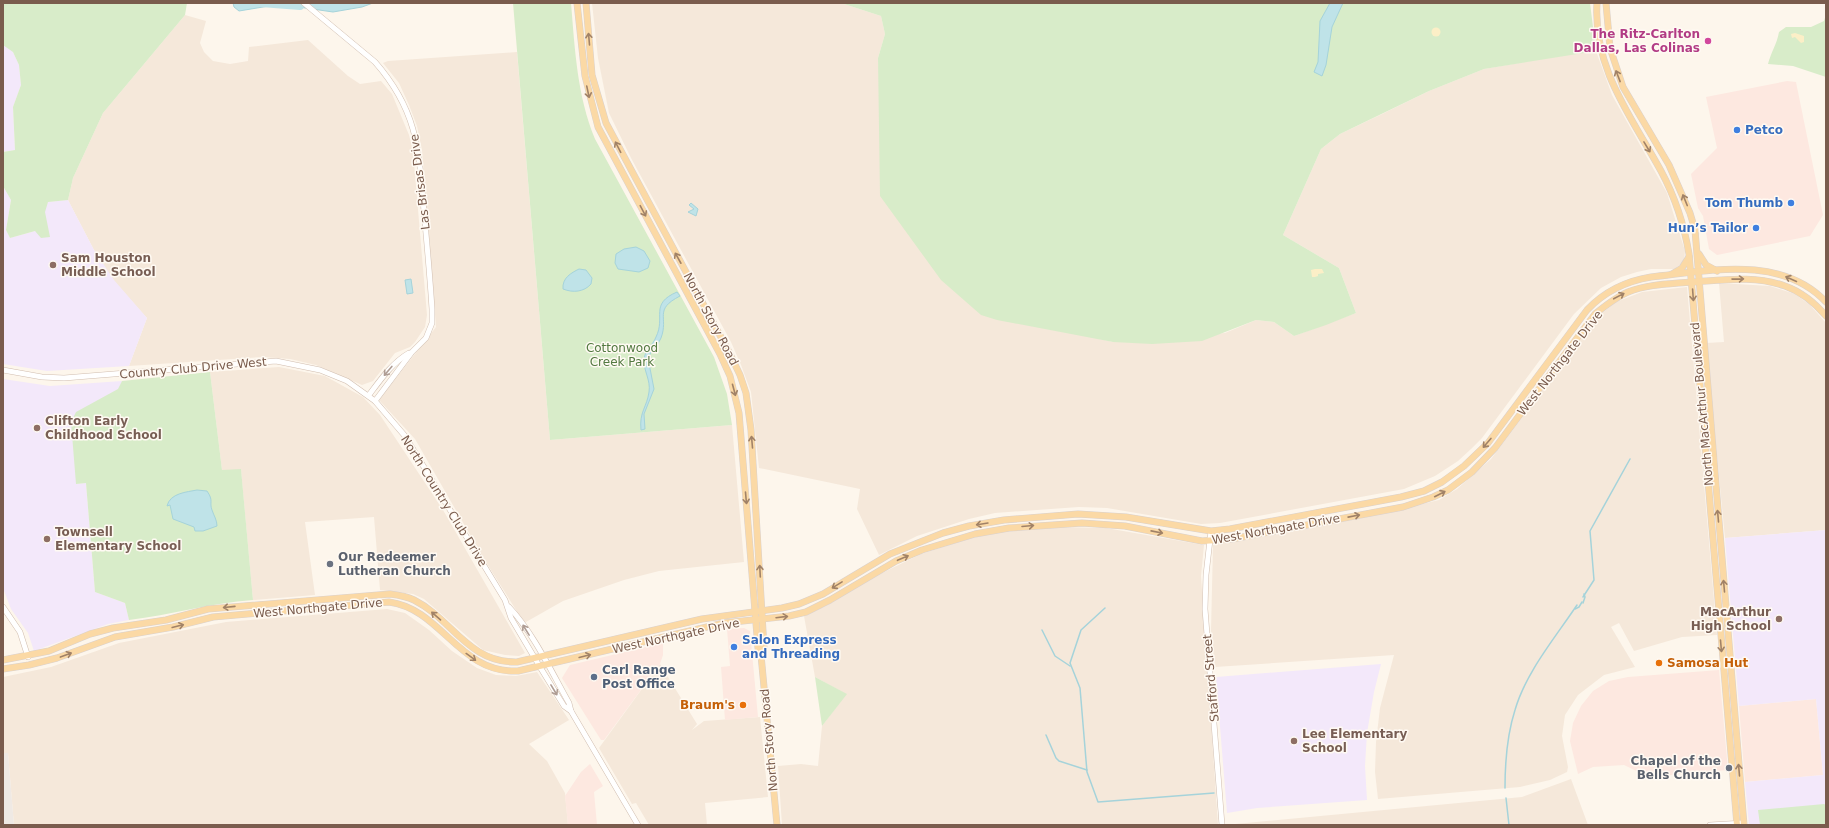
<svg xmlns="http://www.w3.org/2000/svg" width="1829" height="828" font-family="'DejaVu Sans',sans-serif">
  <rect width="100%" height="100%" fill="#fdf6ec"/>
  <g fill="#f5e8da">
    <path d="M592,3H841L881,16L885,34L878,58L880,82L1078,334L1113,342L1225,333L1256,320L1274,322L1294,336L1356,313L1339,268L1283,235L1321,149L1340,134L1380,115L1429,91L1484,69L1571,54L1596,51L1612,95L1667,193L1685,251L1684,262L1674,269H1651L1637,272L1621,277L1601,288L1574,314L1482,438L1471,449L1458,461L1435,476L1404,489L1220,523L1201,524L1107,508L1079,507L995,513L969,519L917,536L879,555L857,509L860,489L759,468L751,392L741,365L731,342L631,158L609,113L598,58Z"/>
    <path d="M185,15L206,21L200,43L204,52L213,61L230,64L248,61L249,47L308,40L348,76L360,84L381,81L392,94L409,135L413,151L427,315L425,327L415,342L410,347L395,353L373,381L362,385L316,365L290,359L263,357L129,366L147,318L114,281L94,250L68,200L73,178L103,113Z"/>
    <path d="M517,52L550,440L732,425L744,562L659,571L624,580L563,601L526,622L523,621L484,559L415,439L379,400L436,327L422,150L417,126L409,105L399,83L383,63L388,61Z"/>
    <path d="M1719,283L1770,286L1795,294L1810,305L1826,323V530L1725,538L1706,343L1724,342Z"/>
    <path d="M1687,287L1717,635L1682,637L1634,651L1619,623L1611,627L1635,667L1604,675L1578,695L1565,715L1562,736L1568,767L1567,772L1550,780L1520,787L1378,799L1375,772L1376,742L1380,708L1394,655L1215,667L1211,631L1213,545L1362,518L1439,500L1457,489L1491,459L1596,318L1616,302L1642,292Z"/>
    <path d="M279,367L325,376L363,397L380,415L443,510L525,653L519,656L505,655L483,650L424,599L413,594L380,590L374,517L305,522L315,595L253,600L241,470H222L210,372Z"/>
    <path d="M1059,527L1106,528L1204,545L1201,576L1218,825H782L778,766L801,764L818,766L822,726L846,694L815,677L804,616L826,606L878,575L921,554L971,538L1007,531Z"/>
    <path d="M387,609L405,613L429,630L452,651L477,668L496,675L516,676L537,672L569,720L529,744L547,761L565,793L568,825H14L8,753H3V677L51,667L119,643L226,622Z"/>
    <path d="M660,664L697,724L692,730L704,721L760,717L768,797L705,803L707,825H649L636,803L632,804L599,748Z"/>
    <path d="M1571,779L1588,825H1225L1522,797Z"/>
  </g>
  <g fill="#fde8e0">
    <path d="M1787,81L1796,82L1823,215L1810,236L1717,255L1709,249L1703,216L1698,208L1691,174L1717,148L1706,97Z"/>
    <path d="M744,628L750,631L758,717L725,720L721,667L730,666L727,629Z"/>
    <path d="M663,643V655L660,664L604,740H601L562,678L570,665Z"/>
    <path d="M1719,670L1728,770L1649,777L1624,765L1593,767L1578,774L1570,741L1573,723L1581,706L1593,691L1609,681L1628,677Z"/>
    <path d="M1816,699L1823,775L1745,782L1739,706Z"/>
    <path d="M590,764L603,786L594,792L597,825H568L565,796L581,772Z"/>
  </g>
  <path fill="#efe9e4" d="M3,753H8L14,825H3Z"/>
  <g fill="#f3e8fa">
    <path d="M4,45L13,52L19,65L21,85L13,107L15,150L3,152Z"/>
    <path d="M3,186L11,200L6,230L10,238L35,231L48,202L68,200L94,250L114,280L147,318L129,366L47,371L3,364Z"/>
    <path d="M3,379L50,386L122,381L119,389L112,393L76,484L86,483L95,592L125,603L129,620L108,624L34,651L28,633L11,609L3,588Z"/>
    <path d="M1826,530V825H1749L1745,782L1823,775L1816,699L1739,706L1725,538Z"/>
    <path d="M1381,664L1374,692L1367,733L1365,766L1367,800L1257,808L1227,813L1216,677Z"/>
  </g>
  <g fill="#d8ecc9">
    <path d="M3,3H187L185,15L103,113L73,178L68,200L48,202L45,212L50,237L41,238L35,231L10,238L6,230L11,200L3,186V152L15,150L13,107L21,85L19,65L13,52L3,45Z"/>
    <path d="M513,3H571C575,50 577,95 595,139L714,357L727,394L732,425L550,440Z"/>
    <path d="M841,3H1590L1596,51L1484,69L1429,91L1340,134L1321,149L1283,235L1339,268L1356,313L1326,325L1294,336L1274,322L1256,320L1202,341L1152,344L1113,342L997,320L981,315L941,280L880,196L878,58L885,34L881,16Z"/>
    <path d="M1826,14V77L1793,66L1768,64C1771,52 1777,44 1779,32L1786,27H1811L1824,21Z"/>
    <path d="M210,372L222,470L241,469L253,600C210,603 171,615 129,620L125,603L95,592L86,483L76,484L71,422L76,412L118,389L122,381Z"/>
    <path d="M815,677L847,694L822,726Z"/>
    <path d="M1824,804L1826,805V825H1760L1758,810Z"/>
  </g>
  <g fill="#fcefc7">
    <circle cx="1436" cy="32" r="4.5"/>
    <path d="M1795,33L1804,36V42L1801,43L1795,37L1792,38L1791,34Z"/>
    <path d="M1315,269H1322L1324,273L1318,274V276L1315,277H1312L1311,270Z"/>
  </g>
  <g fill="#bfe3e8" stroke="#a5d3da">
    <path d="M233,3H373L362,7L333,12L285,5L269,6L239,11L234,7Z"/>
    <path d="M1330,3H1343L1332,27L1326,65L1322,76L1314,72L1318,62L1320,21Z"/>
    <path d="M691,203L698,209L696,216L688,212L694,209L689,205Z"/>
    <path d="M636,247L644,251L650,261L648,268L639,272L618,269L615,263L616,254L624,249Z"/>
    <path d="M579,269L586,270L592,278L591,284C584,292 573,293 563,289C562,278 571,273 579,269Z"/>
    <path d="M411,279L413,293L407,294L405,280Z"/>
    <path d="M677,292L680,296C653,310 669,317 661,338C658,346 651,350 648,358L654,389L644,414L645,429L641,430C639,412 647,407 649,392C651,380 643,370 644,359C645,350 653,345 656,337C666,317 649,304 677,292Z"/>
    <path d="M197,490L207,491C214,501 209,502 212,510C214,516 217,520 217,526L203,531H195L194,527L173,519L170,505L167,506C170,493 187,492 197,490Z"/>
  </g>
  <g fill="none" stroke-linecap="round" stroke-linejoin="round">
    <g stroke="#a5d3da" stroke-width="1.5">
      <path d="M1583,597L1594,580L1590,531L1630,459"/>
      <path d="M1583,603L1585,597L1584,594"/>
      <path d="M1105,608L1081,630L1070,663L1080,688L1087,772L1098,802L1214,793"/>
      <path d="M1575,609L1579,607L1582,602"/>
      <path d="M1042,630L1055,656L1070,666"/>
      <path d="M1046,735L1056,758L1059,761L1087,770"/>
      <path d="M1505,788C1505,761 1507,735 1515,710C1526,672 1555,638 1577,605"/>
      <path d="M1506,798L1509,825"/>
    </g>
    <path stroke="#bfe3e8" stroke-width="8" d="M261,3L300,6"/>
    <defs>
      <g id="minor">
        <path d="M304,3L375,62C418,111 419,150 424,212C427,244 430,277 432,309V323L426,338L412,352L375,401"/>
        <path d="M3,370L42,377L64,378L276,361L320,370L347,381L375,401L405,436L505,600L511,618L540,667L564,706L571,711L638,825"/>
        <path d="M369,395C381,379 392,363 409,353"/>
        <path d="M1211,531L1206,575L1205,609L1222,825"/>
        <path d="M3,607L20,632L28,657"/>
        <path d="M509,607C534,634 551,671 569,703L571,711"/>
        <path d="M1710,825L1744,823"/>
      </g>
      <g id="major">
        <path d="M577,3L585,76L598,127L720,354L730,376L739,413L758,648L761,655L777,825"/>
        <path d="M586,3L592,75L606,123L729,352L740,375L746,393L751,430L764,648L761,655"/>
        <path d="M1597,3C1593,69 1631,116 1661,171C1675,197 1684,224 1689,254L1737,825"/>
        <path d="M1606,3L1610,48L1623,87L1669,165L1690,213L1695,230L1744,825"/>
        <path d="M1699,254L1706,265L1717,271"/>
        <path d="M1672,274L1682,268L1689,257"/>
        <path d="M3,660L49,651L90,634L113,628L166,620L208,609L390,594C398,595 406,596 414,600C452,619 468,663 517,662L702,619L782,608L799,604L823,594L890,554L943,533L969,526L1004,520L1078,514L1126,517L1211,531L1230,529L1401,497L1424,491L1442,482L1464,466L1488,443L1587,310C1604,292 1626,281 1651,277C1708,271 1781,254 1826,302"/>
        <path d="M3,669L29,665L57,658L115,637L173,627L213,617L389,602C442,609 459,674 518,671L724,623L789,616L806,612L830,600L896,561L922,550L975,534L1009,528L1082,523L1125,526L1202,541L1232,539L1403,507L1433,497L1448,490L1472,472L1495,448L1595,314C1606,305 1616,297 1628,292C1648,284 1670,284 1691,282C1723,280 1755,275 1785,286C1802,292 1815,303 1826,316"/>
      </g>
    </defs>
    <use href="#minor" stroke="#d1beb0" stroke-width="6"/>
    <use href="#major" stroke="#dad1cd" stroke-width="7"/>
    <use href="#minor" stroke="#fff" stroke-width="5"/>
    <use href="#major" stroke="#fbd9a5" stroke-width="6"/>
  </g>
  <defs><path id="oneway-shaft" d="M-6 0H5M1.5-3L5.5 0L1.5 3" fill="none" stroke-width="1.6" stroke-linecap="round" stroke-linejoin="round"/></defs>
  <g stroke="#a18267">
    <use href="#oneway-shaft" transform="translate(589 39) rotate(-95)"/>
    <use href="#oneway-shaft" transform="translate(1618 76) rotate(-111)"/>
    <use href="#oneway-shaft" transform="translate(588 92) rotate(78)"/>
    <use href="#oneway-shaft" transform="translate(618 147) rotate(-117)"/>
    <use href="#oneway-shaft" transform="translate(1647 147) rotate(59)"/>
    <use href="#oneway-shaft" transform="translate(1685 200) rotate(-112)"/>
    <use href="#oneway-shaft" transform="translate(643 211) rotate(62)"/>
    <use href="#oneway-shaft" transform="translate(678 258) rotate(-119)"/>
    <use href="#oneway-shaft" transform="translate(1738 279) rotate(-1)"/>
    <use href="#oneway-shaft" transform="translate(1791 279) rotate(-156)"/>
    <use href="#oneway-shaft" transform="translate(1693 295) rotate(86)"/>
    <use href="#oneway-shaft" transform="translate(1619 296) rotate(-28)"/>
    <use href="#oneway-shaft" transform="translate(734 390) rotate(75)"/>
    <use href="#oneway-shaft" transform="translate(752 442) rotate(-95)"/>
    <use href="#oneway-shaft" transform="translate(1487 443) rotate(131)"/>
    <use href="#oneway-shaft" transform="translate(1440 494) rotate(-27)"/>
    <use href="#oneway-shaft" transform="translate(746 498) rotate(85)"/>
    <use href="#oneway-shaft" transform="translate(1354 516) rotate(-11)"/>
    <use href="#oneway-shaft" transform="translate(1718 516) rotate(-95)"/>
    <use href="#oneway-shaft" transform="translate(982 524) rotate(171)"/>
    <use href="#oneway-shaft" transform="translate(1028 526) rotate(-5)"/>
    <use href="#oneway-shaft" transform="translate(1157 532) rotate(11)"/>
    <use href="#oneway-shaft" transform="translate(903 558) rotate(-23)"/>
    <use href="#oneway-shaft" transform="translate(760 571) rotate(-93)"/>
    <use href="#oneway-shaft" transform="translate(837 585) rotate(148)"/>
    <use href="#oneway-shaft" transform="translate(1724 586) rotate(-95)"/>
    <use href="#oneway-shaft" transform="translate(229 607) rotate(174)"/>
    <use href="#oneway-shaft" transform="translate(436 616) rotate(-139)"/>
    <use href="#oneway-shaft" transform="translate(782 617) rotate(-7)"/>
    <use href="#oneway-shaft" transform="translate(178 626) rotate(-14)"/>
    <use href="#oneway-shaft" transform="translate(1721 646) rotate(85)"/>
    <use href="#oneway-shaft" transform="translate(66 655) rotate(-20)"/>
    <use href="#oneway-shaft" transform="translate(585 656) rotate(-14)"/>
    <use href="#oneway-shaft" transform="translate(471 657) rotate(36)"/>
    <use href="#oneway-shaft" transform="translate(1739 770) rotate(-95)"/>
  </g>
  <g stroke="#af9d94">
    <use href="#oneway-shaft" transform="translate(388 371) rotate(130)"/>
    <use href="#oneway-shaft" transform="translate(526 630) rotate(-122)"/>
    <use href="#oneway-shaft" transform="translate(554 690) rotate(59)"/>
  </g>
  <circle fill="#d1479c" stroke="#fffaf3" stroke-width="1.5" cx="1708" cy="41" r="4"/>
  <g fill="#3f7fe0" stroke="#fffaf3" stroke-width="1.5">
    <circle cx="1737" cy="130" r="4"/>
    <circle cx="1791" cy="203" r="4"/>
    <circle cx="1756" cy="228" r="4"/>
    <circle cx="734" cy="647" r="4"/>
  </g>
  <g fill="#8d6e63" stroke="#fffaf3" stroke-width="1.5">
    <circle cx="53" cy="265" r="4"/>
    <circle cx="37" cy="428" r="4"/>
    <circle cx="47" cy="539" r="4"/>
    <circle cx="1779" cy="619" r="4"/>
    <circle cx="1294" cy="741" r="4"/>
  </g>
  <g fill="#6b7280" stroke="#fffaf3" stroke-width="1.5">
    <circle cx="330" cy="564" r="4"/>
    <circle cx="1729" cy="768" r="4"/>
  </g>
  <g fill="#e8710a" stroke="#fffaf3" stroke-width="1.5">
    <circle cx="1659" cy="663" r="4"/>
    <circle cx="743" cy="705" r="4"/>
  </g>
  <circle fill="#5c6f8a" stroke="#fffaf3" stroke-width="1.5" cx="594" cy="677" r="4"/>
  <g text-anchor="middle" dominant-baseline="central" stroke-width="3" stroke-linejoin="round" paint-order="stroke">
    <g font-size="12" font-weight="bold" fill="#b23c85" stroke="#fffaf3" text-anchor="end">
      <text x="1700" y="34">The Ritz-Carlton<tspan x="1700" dy="14">Dallas, Las Colinas</tspan></text>
    </g>
    <g font-size="12" font-weight="bold" fill="#366cbe" stroke="#fffaf3" text-anchor="start">
      <text x="1745" y="130">Petco</text>
      <text x="1783" y="203" text-anchor="end">Tom Thumb</text>
      <text x="1748" y="228" text-anchor="end">Hun’s Tailor</text>
      <text x="742" y="640">Salon Express<tspan x="742" dy="14">and Threading</tspan></text>
    </g>
    <g font-size="12" fill="#7a5c4d" stroke="#fffaf3">
      <text transform="translate(420 182) rotate(-97)">Las Brisas Drive</text>
      <text transform="translate(711 319) rotate(62)">North Story Road</text>
      <text transform="translate(1560 363) rotate(-52)">West Northgate Drive</text>
      <text transform="translate(193 368) rotate(-5)">Country Club Drive West</text>
      <text transform="translate(1702 404) rotate(-95)">North MacArthur Boulevard</text>
      <text transform="translate(444 501) rotate(58)">North Country Club Drive</text>
      <text transform="translate(1276 529) rotate(-10)">West Northgate Drive</text>
      <text transform="translate(318 608) rotate(-5)">West Northgate Drive</text>
      <text transform="translate(676 636) rotate(-12)">West Northgate Drive</text>
      <text transform="translate(1211 678) rotate(-95)">Stafford Street</text>
      <text transform="translate(769 740) rotate(-95)">North Story Road</text>
    </g>
    <g font-size="12" font-weight="bold" fill="#785e54" stroke="#fffaf3" text-anchor="start">
      <text x="61" y="258">Sam Houston<tspan x="61" dy="14">Middle School</tspan></text>
      <text x="45" y="421">Clifton Early<tspan x="45" dy="14">Childhood School</tspan></text>
      <text x="55" y="532">Townsell<tspan x="55" dy="14">Elementary School</tspan></text>
      <text x="1771" y="612" text-anchor="end">MacArthur<tspan x="1771" dy="14">High School</tspan></text>
      <text x="1302" y="734">Lee Elementary<tspan x="1302" dy="14">School</tspan></text>
    </g>
    <g font-size="12" fill="#537a41" stroke="#fffaf3">
      <text x="622" y="348">Cottonwood<tspan x="622" dy="14">Creek Park</tspan></text>
    </g>
    <g font-size="12" font-weight="bold" fill="#5b616d" stroke="#fffaf3" text-anchor="start">
      <text x="338" y="557">Our Redeemer<tspan x="338" dy="14">Lutheran Church</tspan></text>
      <text x="1721" y="761" text-anchor="end">Chapel of the<tspan x="1721" dy="14">Bells Church</tspan></text>
    </g>
    <g font-size="12" font-weight="bold" fill="#c56008" stroke="#fffaf3" text-anchor="start">
      <text x="1667" y="663">Samosa Hut</text>
      <text x="735" y="705" text-anchor="end">Braum's</text>
    </g>
    <g font-size="12" font-weight="bold" fill="#4e5e75" stroke="#fffaf3" text-anchor="start">
      <text x="602" y="670">Carl Range<tspan x="602" dy="14">Post Office</tspan></text>
    </g>
  </g>
  <rect width="1829" height="828" fill="none" stroke="#7a5c4d" stroke-width="8"/>
</svg>
